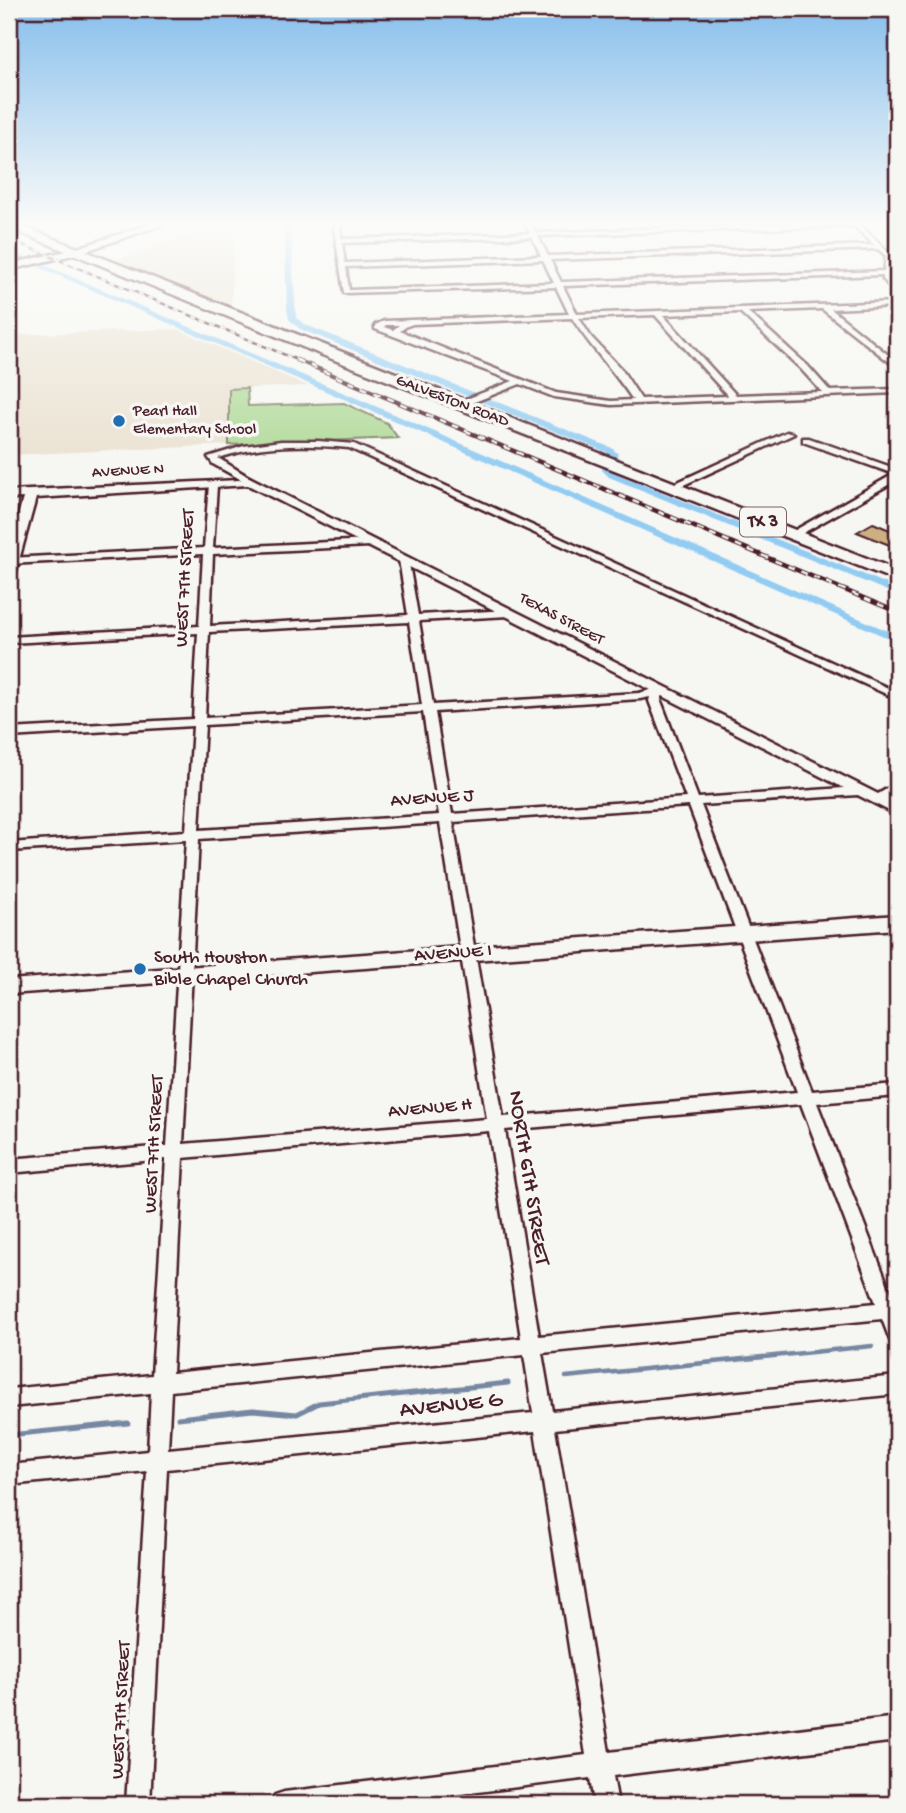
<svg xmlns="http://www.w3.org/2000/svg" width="906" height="1813" font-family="'Gochi Hand',sans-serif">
  <rect width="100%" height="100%" fill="#f6f6f2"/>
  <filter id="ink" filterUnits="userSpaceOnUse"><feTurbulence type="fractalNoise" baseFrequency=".0143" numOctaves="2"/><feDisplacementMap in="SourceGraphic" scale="14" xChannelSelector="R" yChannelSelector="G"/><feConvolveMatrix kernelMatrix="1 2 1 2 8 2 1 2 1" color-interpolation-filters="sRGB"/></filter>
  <g filter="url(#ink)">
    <g fill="#eae1d0">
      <path d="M230,221H235L231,306L111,261Z"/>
      <path d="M177,329L308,386L229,389V445L9,455V335Z"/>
    </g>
    <path fill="#afd997" stroke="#7c7c61" stroke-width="2" d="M247,388L248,406L344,403L387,423L398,438L229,445V389Z"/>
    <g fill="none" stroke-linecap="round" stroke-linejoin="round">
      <path stroke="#7687a2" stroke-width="4.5" d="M566,1377L872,1346"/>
      <g stroke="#7687a2" stroke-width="5">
        <path d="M178,1418L253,1410L297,1414L319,1403L508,1383"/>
        <path d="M9,1435L128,1423"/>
      </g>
      <g fill="#93ccf2" fill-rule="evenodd">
        <path d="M284,221H290L296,318L306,325L612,448L618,454L612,470L615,473L897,588V595L609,477L602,470L609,455L606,452L300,329L289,319L287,309Z"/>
        <path d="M9,250L396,415L897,635V642L390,419L9,254Z"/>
      </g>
    </g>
    <path fill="#cdaf81" stroke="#4a1f2b" stroke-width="2" d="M873,523L897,533V548L857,532Z"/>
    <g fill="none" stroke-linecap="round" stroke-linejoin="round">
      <defs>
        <g id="minor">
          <path d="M333,221H339L342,239L530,233L524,221H530L536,233L856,221L892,256L889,279L897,289V296L883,279V275L563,286L577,314L897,302V306L831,309L897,362V368L822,309L748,312L807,365L830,391L897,389V393L611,405L554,397L520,384L462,407H456V403L513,381L375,329V325L384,321L569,314L556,287L344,293ZM854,226L874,245L548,256L538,236ZM532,237L541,256L345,263L342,243ZM878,249L886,256L884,271L561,282L550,260ZM543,260L554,283L349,290L346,267ZM740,312L801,369L822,392L736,395L663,315ZM655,315L728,396L641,399L622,370L591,337L579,318ZM572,318C590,347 614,371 633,400L611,401L556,393L400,331L407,326L413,324ZM386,325H399L393,330L384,327Z"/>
          <path d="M787,432L794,434L677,488L669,486Z"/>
          <path d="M803,438H809L897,469V480L796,537H790V533L894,474L803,442Z"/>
          <path d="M281,441H318L354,444L897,692V699L349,448C305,444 260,444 218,458L252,479L254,481L249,484L213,464L208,457L244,446Z"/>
          <path d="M209,484L217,486L213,548L369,540L374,543L369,546L213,554L210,626L408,615L399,560L408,558L418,615L509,610L514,613L509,616L419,621L433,705L639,693L658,688L664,691L661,701L698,798L858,787L864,791L858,795L701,805L812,1091L897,1084V1096L817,1103L894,1301H897V1342L890,1340L882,1319L542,1353L552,1411L897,1376V1394L555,1429L609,1752L897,1717V1741L613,1776L618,1804H594L590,1778L380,1804H272L275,1795L284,1792L586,1755L535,1431L167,1469L150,1804H126L147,1471L9,1485V1465L148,1451L151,1393L9,1407V1389L152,1375L166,1159L9,1173V1159L167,1146L186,840L9,851V843L186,831L193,726L9,737V729L193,719L198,633L9,643V637L199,626L203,554L9,564V558L204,548ZM409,622L422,705L205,718L209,632ZM650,697L649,701L686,798L452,814L435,712L640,699ZM423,712L439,815L199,830L205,725ZM689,806L797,1092L503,1117L453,822ZM440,823L487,1119L183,1144L199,839ZM801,1104L876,1303L539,1336L505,1130ZM489,1131L521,1338L172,1373L183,1158ZM524,1355L533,1413L168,1449L171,1391Z"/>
        </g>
        <g id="tertiary">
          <path d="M249,477L878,794L897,783V796L892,800L897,803V815L248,485L36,498L16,571L9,575V548L23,498L9,499V491L239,480Z"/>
          <path d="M897,915V929L9,994V980Z"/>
        </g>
        <path id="secondary" d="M159,221H174L77,254L9,270V264L71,250Z"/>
        <path id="primary" d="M9,221L897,570V581L337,361L9,228Z"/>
      </defs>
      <use href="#minor" stroke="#4a1f2b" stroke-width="5"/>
      <use href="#tertiary" stroke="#4a1f2b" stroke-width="5"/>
      <use href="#secondary" stroke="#4a1f2b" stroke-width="5"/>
      <use href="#primary" stroke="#4a1f2b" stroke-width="5"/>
      <use href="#minor" fill="#f6f6f2" fill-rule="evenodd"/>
      <use href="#tertiary" fill="#f6f6f2" fill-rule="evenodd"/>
      <use href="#secondary" fill="#f6f6f2" fill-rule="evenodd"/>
      <use href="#primary" fill="#f6f6f2" fill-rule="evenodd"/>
      <defs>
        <path id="rail-far1" d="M9,239L302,362"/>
        <path id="rail" d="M297,360L897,612"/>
      </defs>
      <use href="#rail-far1" stroke="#4a1f2b" stroke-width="2.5"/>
      <use href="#rail" stroke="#4a1f2b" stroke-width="4.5"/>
      <use href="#rail-far1" stroke="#f6f6f2" stroke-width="2" stroke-dasharray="5" stroke-linecap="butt"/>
      <use href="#rail" stroke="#f6f6f2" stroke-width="2.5" stroke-dasharray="7" stroke-linecap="butt"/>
    </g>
  </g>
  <linearGradient id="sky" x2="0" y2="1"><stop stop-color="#86beec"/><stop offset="0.47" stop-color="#fbfbf9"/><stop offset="1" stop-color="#fbfbf9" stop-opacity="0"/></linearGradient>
  <rect width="906" height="475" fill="url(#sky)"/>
  <g fill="#1f6fb2" stroke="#f6f6f2" stroke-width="2.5">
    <circle cx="119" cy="421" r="7"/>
    <circle cx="140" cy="969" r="7"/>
  </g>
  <g text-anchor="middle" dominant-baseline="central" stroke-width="7" stroke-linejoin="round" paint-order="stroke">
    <g font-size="16" fill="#4a1f2b" stroke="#f6f6f2">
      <text transform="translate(452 402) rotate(21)">GALVESTON ROAD</text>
      <text transform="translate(128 472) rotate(-3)">AVENUE N</text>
      <text transform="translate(561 620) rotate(28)">TEXAS STREET</text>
    </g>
    <g font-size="16" fill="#4a1f2b" stroke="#f6f6f2" text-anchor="start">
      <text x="133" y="412">Pearl Hall<tspan x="133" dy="18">Elementary School</tspan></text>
    </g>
    <rect fill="#f6f6f2" stroke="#7e6067" stroke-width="2" x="740" y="507.5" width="46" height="29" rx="5"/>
    <g font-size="18" font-weight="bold" fill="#4a1f2b">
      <text x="763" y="522">TX 3</text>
    </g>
    <g font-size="19" fill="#4a1f2b" stroke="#f6f6f2">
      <text transform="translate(186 578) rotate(-87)">WEST 7TH STREET</text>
      <text transform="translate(432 799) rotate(-4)">AVENUE J</text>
      <text transform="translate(453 954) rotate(-4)">AVENUE I</text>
      <text transform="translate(430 1109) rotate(-5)">AVENUE H</text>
      <text transform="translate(155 1144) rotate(-87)">WEST 7TH STREET</text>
      <text transform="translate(122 1710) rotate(-87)">WEST 7TH STREET</text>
    </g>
    <g font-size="19" fill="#4a1f2b" stroke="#f6f6f2" text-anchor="start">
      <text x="154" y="958">South Houston<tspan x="154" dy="22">Bible Chapel Church</tspan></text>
    </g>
    <g font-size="23" fill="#4a1f2b" stroke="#f6f6f2">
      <text transform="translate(528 1178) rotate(81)">NORTH 6TH STREET</text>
      <text transform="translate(451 1406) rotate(-6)">AVENUE G</text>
    </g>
  </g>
  <rect width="906" height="1813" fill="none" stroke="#f6f6f2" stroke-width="35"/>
  <rect x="18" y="18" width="871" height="1778" fill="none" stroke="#4a1f2b" stroke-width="2.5" filter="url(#ink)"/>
</svg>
